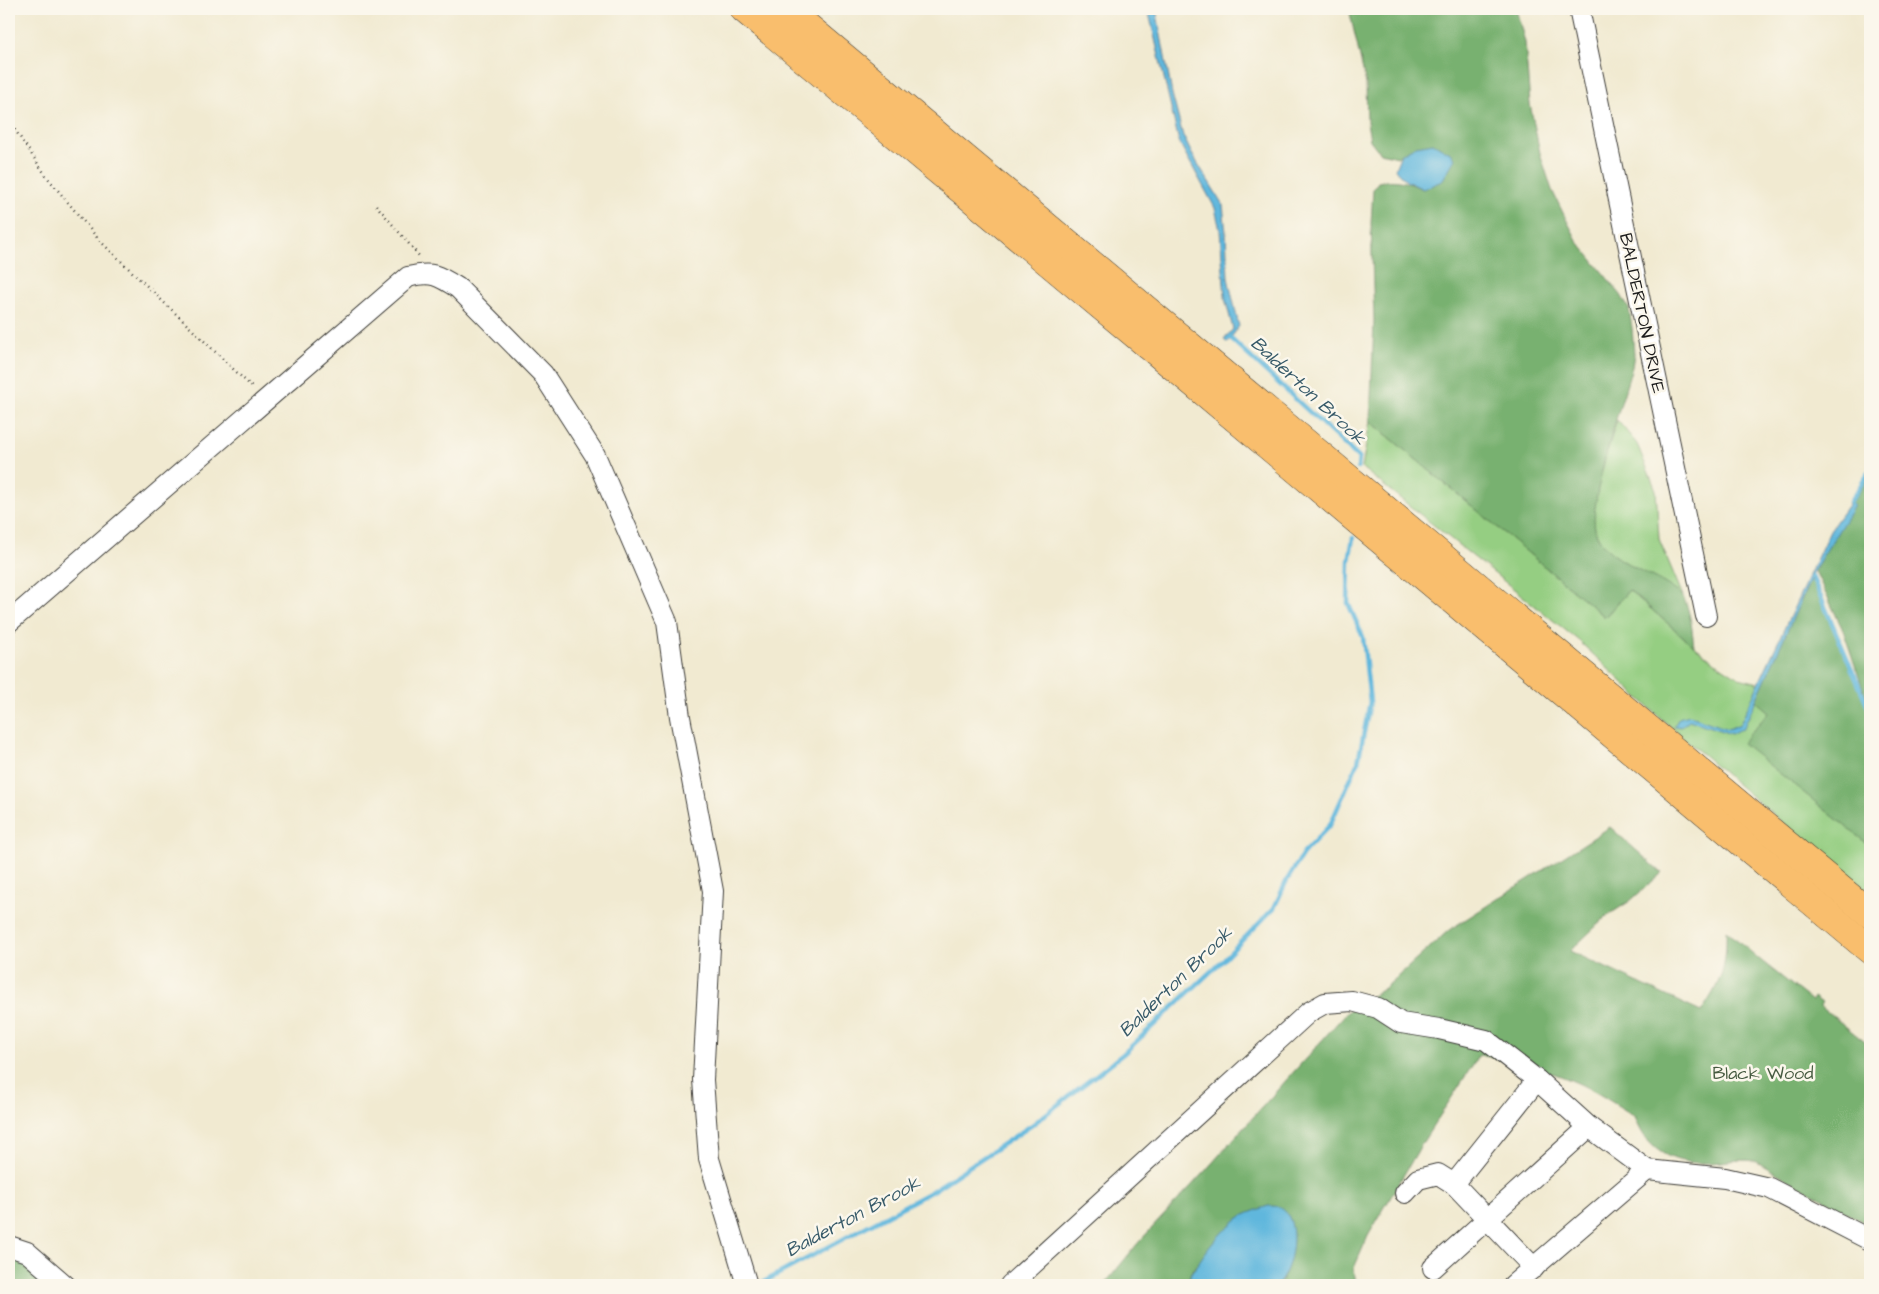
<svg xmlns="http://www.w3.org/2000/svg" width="1879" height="1294" font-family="'Architects Daughter',sans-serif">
  <rect width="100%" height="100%" fill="#fbf7ec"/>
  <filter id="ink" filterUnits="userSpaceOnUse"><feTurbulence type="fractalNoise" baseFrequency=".02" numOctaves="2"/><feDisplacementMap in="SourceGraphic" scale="10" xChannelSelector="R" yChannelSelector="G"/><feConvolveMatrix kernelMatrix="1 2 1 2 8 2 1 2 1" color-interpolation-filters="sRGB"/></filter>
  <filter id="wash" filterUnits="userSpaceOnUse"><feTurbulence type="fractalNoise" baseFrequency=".0096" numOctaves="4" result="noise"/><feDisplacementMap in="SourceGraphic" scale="20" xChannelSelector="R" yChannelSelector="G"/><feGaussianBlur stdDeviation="1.12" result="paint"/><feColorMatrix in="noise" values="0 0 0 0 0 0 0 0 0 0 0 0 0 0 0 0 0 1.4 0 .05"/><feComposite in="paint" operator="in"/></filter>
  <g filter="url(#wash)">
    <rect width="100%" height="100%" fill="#f1ead1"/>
    <g fill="#95ce82" stroke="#58754f">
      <path d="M1617,420L1637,444L1656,490L1659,539L1683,596C1661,580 1635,570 1613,554C1606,549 1600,542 1596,533C1587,509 1609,446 1617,420Z"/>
      <path d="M1370,421L1605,617L1629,590L1694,646L1722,667L1739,678L1759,683L1756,700L1769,712L1743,743L1870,846V898L1657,715L1579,641L1362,468Z"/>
    </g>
    <g fill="#78b170" stroke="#4a6646">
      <path d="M1349,9H1516L1525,42L1530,104L1540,153L1552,190L1565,217L1578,242L1621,295L1629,309L1632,328L1634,354L1632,367C1623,399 1586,506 1596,533C1607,560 1649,572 1672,588C1676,591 1681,594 1683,597C1691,612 1692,630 1694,646L1629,590L1605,617L1370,421L1374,321L1371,223L1373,189L1378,182C1395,178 1408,182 1423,189L1401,154L1398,157L1380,153L1370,140L1367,122L1366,84Z"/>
      <path d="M1870,476V705L1862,686L1843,630L1815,571L1833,531Z"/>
      <path d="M1812,577L1870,711V846L1742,743L1769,712L1756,701L1754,702Z"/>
      <path d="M1610,827L1662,873L1630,901L1607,916L1570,951L1701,1012C1721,982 1727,967 1726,930L1759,959L1812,1001L1814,997L1822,1003L1820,1006L1870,1046V1226L1755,1161C1734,1158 1721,1164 1701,1163C1669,1163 1644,1147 1635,1116C1614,1104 1595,1090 1573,1081C1543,1068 1511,1061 1479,1055L1423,1142L1368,1236L1354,1268L1356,1285H1277L1282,1281C1287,1258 1298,1235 1287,1213L1196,1265L1185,1285H1104L1138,1243L1205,1171L1349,1010L1385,988L1449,930Z"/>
      <path d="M9,1255L22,1256L56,1285H9Z"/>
    </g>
    <g fill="#60b7dd" stroke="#3e6a7c">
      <path d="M1148,9H1156L1172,94L1183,136L1192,154L1223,205L1226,233L1228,278L1239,326L1228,343L1224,340L1233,329L1225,298L1220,230L1215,208L1179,142Z"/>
      <path d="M1433,143L1452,154L1455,159L1442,181L1423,189L1406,181L1395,169L1401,154L1416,146Z"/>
      <path d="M1850,502L1854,506L1816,567L1744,727L1731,734L1689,720L1681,727L1674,726L1679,718L1688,715L1728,729L1740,724L1830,530Z"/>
      <path d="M1268,1206C1271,1206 1276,1206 1279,1207C1303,1218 1292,1272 1277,1285H1185C1199,1260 1217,1232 1242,1216C1250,1212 1260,1209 1268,1206Z"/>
    </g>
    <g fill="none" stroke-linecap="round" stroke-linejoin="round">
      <g stroke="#60b7dd" stroke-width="4.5">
        <path d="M1231,339L1359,458L1358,468"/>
        <path d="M1850,502L1870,471"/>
        <path d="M1812,577L1870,711"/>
        <path d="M758,1285L932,1191L1032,1125L1123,1054L1222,961L1274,908L1287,880L1305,851L1330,825L1358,762L1370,702L1363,637L1348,603L1349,561L1353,538"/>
      </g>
    </g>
  </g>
  <g filter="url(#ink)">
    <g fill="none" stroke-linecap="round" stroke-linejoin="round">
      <defs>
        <g id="minor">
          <path d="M1579,9L1706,616"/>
          <path d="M9,622L408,277C432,271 438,275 458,288L543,374L595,455L667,622L680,717L713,891L703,1080L709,1159L747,1285"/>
          <path d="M1454,1184L1537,1080"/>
          <path d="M1405,1193L1418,1179L1438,1174L1454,1184L1534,1268"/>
          <path d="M9,1246L27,1252L65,1285"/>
          <path d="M1433,1268L1589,1127"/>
          <path d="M1010,1285L1309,1012L1325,1003L1352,1001L1378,1008L1401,1023L1439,1029L1486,1040L1537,1080L1589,1127L1647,1170L1725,1178L1769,1188L1870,1240"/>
          <path d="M1513,1285L1647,1170"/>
        </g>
        <g id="highway">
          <path d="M744,9L1160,355L1870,950"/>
          <path d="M786,9L1870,914"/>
        </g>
      </defs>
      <use href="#minor" stroke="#3c3b37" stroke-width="22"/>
      <use href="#highway" stroke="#3c3b37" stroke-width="29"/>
      <g stroke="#3c3b37" stroke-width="2.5" stroke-dasharray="1 4" stroke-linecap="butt">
        <path d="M9,121L47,177L99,240L254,389"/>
        <path d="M376,205L420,257"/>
      </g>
      <use href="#minor" stroke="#fff" stroke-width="20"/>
      <use href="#highway" stroke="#f9be6d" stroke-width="28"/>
    </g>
  </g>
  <g text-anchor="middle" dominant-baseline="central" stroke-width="5" stroke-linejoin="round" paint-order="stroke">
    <g font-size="18" fill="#1c1c1c" stroke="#fbf7ec">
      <text transform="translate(1642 313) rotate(78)">BALDERTON DRIVE</text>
    </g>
    <g font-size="18" fill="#465a40" stroke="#fbf7ec">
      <text x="1763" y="1073">Black Wood</text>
    </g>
    <g font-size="19" font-style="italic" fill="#375a69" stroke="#fbf7ec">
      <text transform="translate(1308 391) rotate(43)">Balderton Brook</text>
      <text transform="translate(1176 982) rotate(-44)">Balderton Brook</text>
      <text transform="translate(853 1217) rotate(-28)">Balderton Brook</text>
    </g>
  </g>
  <rect width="1879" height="1294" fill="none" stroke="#fbf7ec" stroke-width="30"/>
</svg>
